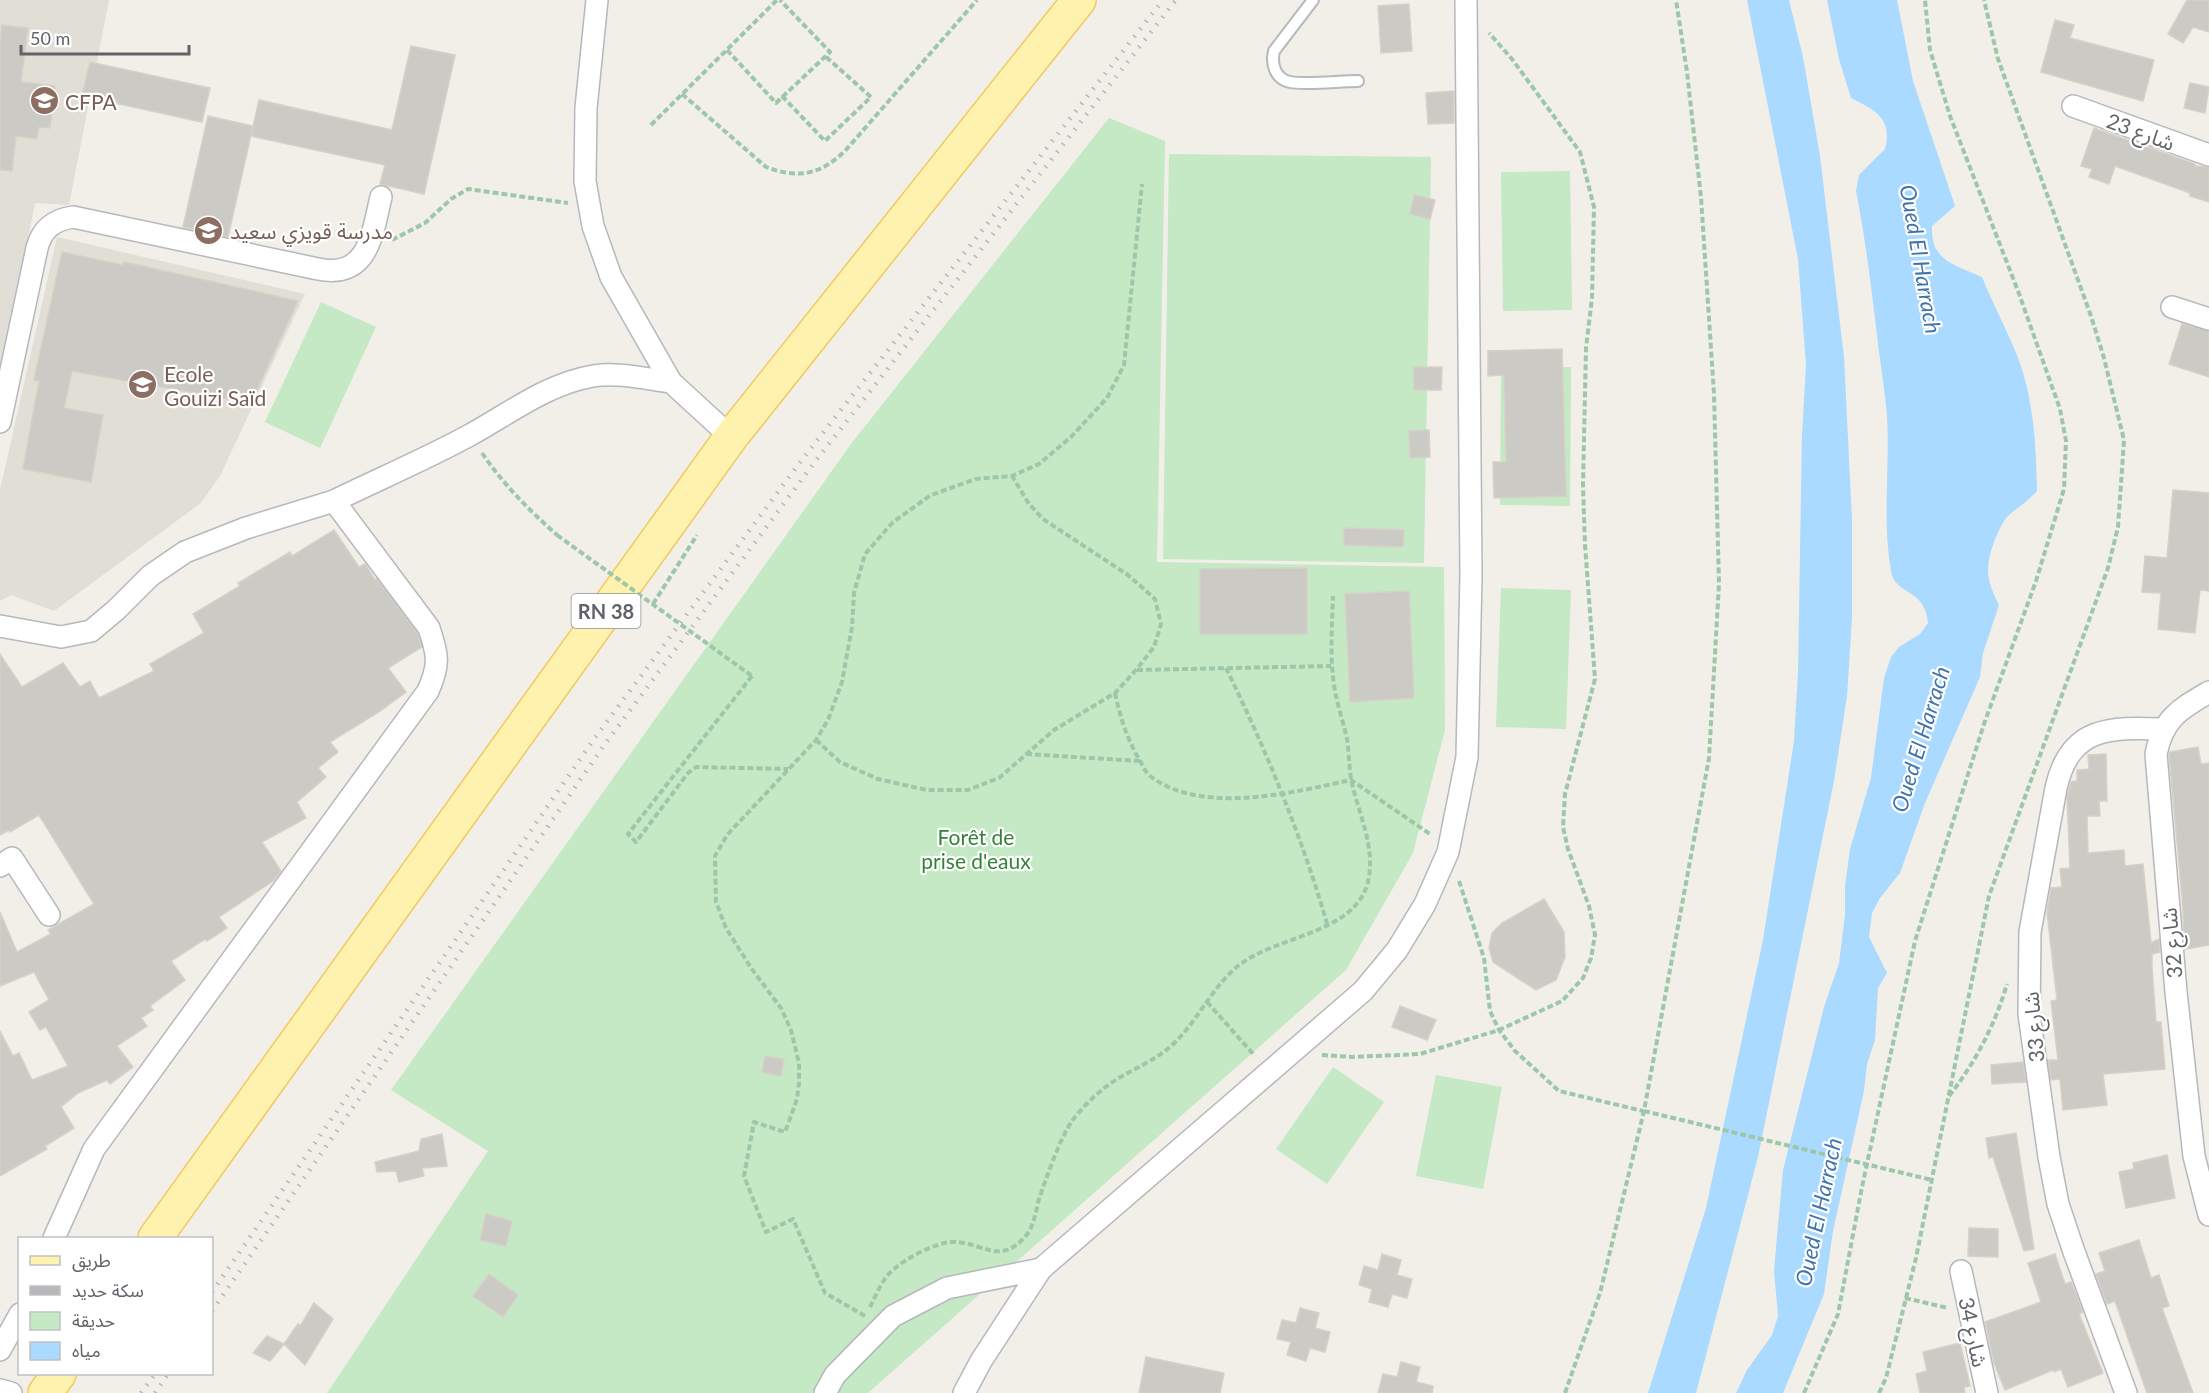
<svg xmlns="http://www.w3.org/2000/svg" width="2209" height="1393" font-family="Lato,'Noto Sans Arabic',sans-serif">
  <rect width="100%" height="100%" fill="#f1efe8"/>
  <g fill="#e1ded6">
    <path d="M0,0H109L69,205L35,203L0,380Z"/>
    <path d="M57,237L305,294L220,476L201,503L54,611L11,595L0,601V490Z"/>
  </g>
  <g fill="#c5e8c5">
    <path d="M1109,118L1165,141L1157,562L1444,567L1445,730L1413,853L1346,970L868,1393H327L488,1151L391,1090L851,444Z"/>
    <path d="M1169,154L1431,157L1424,563L1163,559Z"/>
    <path d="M1570,171L1572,310L1503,311L1501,172Z"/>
    <path d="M321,302L376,327L320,448L265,422Z"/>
    <path d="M1501,367H1571L1570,506L1500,505Z"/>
    <path d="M1501,588L1571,590L1566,729L1496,727Z"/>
    <path d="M1333,1067L1384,1102L1327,1184L1276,1149Z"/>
    <path d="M1436,1075L1502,1087L1483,1189L1416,1176Z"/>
  </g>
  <g fill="#aadaff">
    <path d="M1747,0H1789L1803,57L1820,156L1844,357L1852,520V618L1847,696L1834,781L1758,1157L1696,1393H1648L1706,1208L1763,940L1794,741L1798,672L1802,434L1806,365L1798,259Z"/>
    <path d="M1827,0H1897L1913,81L1955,206L1932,226C1930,261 1955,265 1982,277C1993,304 2007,330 2018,358C2034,399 2036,448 2037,491C2028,501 2018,507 2008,516C2003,521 1999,530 1996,537C1985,565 1985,578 1999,605L1983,653L1980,677L1925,803L1900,873L1880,898L1872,913L1869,937L1887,973L1878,988L1875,1040L1867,1064L1864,1091L1833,1231L1824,1294L1783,1393H1736L1747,1370L1772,1335L1778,1316L1774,1270L1783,1170L1824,1007L1839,963L1845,915V886L1850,849L1871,778L1884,678L1891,657L1899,647L1920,634L1928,623C1925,587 1895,596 1891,571C1882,520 1890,467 1887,416C1885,392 1881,368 1878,344C1872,293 1866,242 1856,191L1859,175L1885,149C1893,118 1875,110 1851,98L1839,59Z"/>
  </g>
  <g fill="#cccac5" stroke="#d6d1c6" stroke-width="1.5">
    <path d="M2187,0H2209V32L2193,27L2183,43L2168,34Z"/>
    <path d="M1409,4L1412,51L1381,53L1378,6Z"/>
    <path d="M2055,20L2074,25L2070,38L2154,60L2143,101L2041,72Z"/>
    <path d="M2,25L28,28L21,82L55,86L50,128L39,127L37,139L16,136L12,171L0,170V40Z"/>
    <path d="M411,46L455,55L424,194L380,184L385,165L251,136L259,100L392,130Z"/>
    <path d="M90,62L210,88L202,122L82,96Z"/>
    <path d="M2190,83L2209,87L2205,113L2184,108Z"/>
    <path d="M1454,91V123L1428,124L1426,93Z"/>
    <path d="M208,116L253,126L228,237L183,227Z"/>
    <path d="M2094,128L2195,164V166L2209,167V202L2190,196V193L2115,166L2109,184L2089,177L2092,169L2081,166Z"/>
    <path d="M1414,195L1435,200L1430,219L1410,214Z"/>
    <path d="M62,252L123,265L124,262L298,301L251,403L72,371L64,408L103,415L91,482L23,469L39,381L34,380Z"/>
    <path d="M2182,324L2209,331V377L2169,364Z"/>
    <path d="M1562,349L1566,496L1494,498L1493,462H1506L1504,375L1488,376V351Z"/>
    <path d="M1414,367H1442L1441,390H1414Z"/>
    <path d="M1429,430L1430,457L1410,458L1409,431Z"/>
    <path d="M2173,490L2209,493V591L2200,590L2195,633L2158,629L2161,593L2142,592L2145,556L2167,558Z"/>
    <path d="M1344,528L1404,530L1403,547L1344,545Z"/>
    <path d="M334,530L359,567L365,564L375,580L377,579L418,634L422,647L388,668L406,692L379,712L330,742L338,752L318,768L326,777L297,802L306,818L262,842L281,871L273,881L219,917L227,928L207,941L205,939L171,961L185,980L150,1006L153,1010L141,1018L147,1026L117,1046L133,1067L110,1084L107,1080L78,1093L61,1107L74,1128L45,1146L47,1149L0,1176V1031L13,1056L19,1053L32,1080L68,1066L46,1027L40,1030L29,1012L49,1000L34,972L0,986V912L17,952L51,934L48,930L94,904L39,815L10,832L9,830L0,835V654L22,687L63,663L80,687L90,681L99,698L154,671L150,664L204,633L193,614L240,586L238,583L290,552L292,556Z"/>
    <path d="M1307,568V634H1200V569Z"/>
    <path d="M1409,591L1414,698L1350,702L1345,594Z"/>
    <path d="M2198,747L2201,764L2209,763V945L2185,949L2182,897L2169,755L2170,752Z"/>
    <path d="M2106,754L2107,801H2099L2100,816H2087L2088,853L2124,850L2125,866L2143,864L2151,943L2159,939L2160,952L2152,954V967L2156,1022H2161L2165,1069L2103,1074L2107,1105L2063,1110L2060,1079L2051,1080L2048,1060H2058L2051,1001L2057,1000L2047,912L2051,888L2062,887L2060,869L2070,868L2067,797L2071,782L2077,781V770L2089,769L2088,755Z"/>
    <path d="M1544,899L1564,932L1565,957L1556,980L1536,990L1493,962L1489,948L1492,933L1502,923Z"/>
    <path d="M1400,1006L1436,1020L1427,1040L1392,1027Z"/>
    <path d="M765,1056L784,1059L781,1076L762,1072Z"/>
    <path d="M2023,1062L2026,1082L1992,1084L1991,1065Z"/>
    <path d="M2016,1133L2034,1249L2024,1251L1993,1157L1989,1158L1986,1138Z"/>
    <path d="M442,1134L447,1166L422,1168L424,1176L399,1182L396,1171L377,1172L375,1162L419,1151L421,1139Z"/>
    <path d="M2167,1155L2175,1198L2126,1208L2119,1172L2134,1169L2133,1163Z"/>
    <path d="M486,1214L512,1221L506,1246L480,1240Z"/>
    <path d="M1969,1228L1998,1229V1257L1968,1256Z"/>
    <path d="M2139,1240L2151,1278L2159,1275L2169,1306L2162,1308L2193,1393H2147L2115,1301L2107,1304L2096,1274L2105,1271L2099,1253Z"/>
    <path d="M1382,1254L1401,1260L1397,1275L1412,1279L1407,1298L1392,1294L1388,1307L1369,1302L1372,1289L1359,1285L1364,1266L1378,1270Z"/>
    <path d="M2055,1254L2065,1284L2071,1282L2083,1312L2079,1314L2103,1373L2068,1387L2061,1369L2054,1372L2053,1370L2005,1390L1994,1363L1985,1322L2041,1302L2028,1263Z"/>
    <path d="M489,1274L518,1295L503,1317L473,1296Z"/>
    <path d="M314,1303L333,1319L305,1365L284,1344L298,1324L301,1325Z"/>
    <path d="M1300,1308L1319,1313L1315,1328L1330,1332L1325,1352L1310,1348L1306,1361L1287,1355L1291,1342L1277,1339L1282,1320L1296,1323Z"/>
    <path d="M267,1336L284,1344L270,1361L253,1353Z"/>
    <path d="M1960,1343L1970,1386L1964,1387L1965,1393H1920L1916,1374L1927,1371L1923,1352Z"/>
    <path d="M1146,1357L1224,1373L1220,1393H1139Z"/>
    <path d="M1401,1362L1420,1367L1416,1382L1433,1386L1432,1393H1378L1383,1374L1397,1377Z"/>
  </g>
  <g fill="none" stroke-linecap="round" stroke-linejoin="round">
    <defs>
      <path id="lane" d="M1313,0L1274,51C1271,64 1275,79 1290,82C1306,85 1340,81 1358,81"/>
      <g id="street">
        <path d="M597,0L586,108L585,181L593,226L611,277L671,382L731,437"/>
        <path d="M2073,106L2209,155"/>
        <path d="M2172,307L2209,319"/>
        <path d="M0,422L37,248C42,229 53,220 73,217L318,269C369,279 372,234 381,197"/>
        <path d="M334,501C379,479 426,459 470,435C510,413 547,384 593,376C618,372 647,379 671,382"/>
        <path d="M0,626L61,637L91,631L116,610L150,576L185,552L246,528L334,501L429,628C438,655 440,664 428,691L94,1149L54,1238"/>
        <path d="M2209,692C2180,709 2163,718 2156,754L2176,992L2194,1156L2209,1215"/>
        <path d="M0,866L12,858L49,915"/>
        <path d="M1961,1271L1987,1393"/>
        <path d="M0,1350L20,1314"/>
        <path d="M0,1390L11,1393"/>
        <path d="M825,1393L835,1375L893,1316L947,1288L1041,1269"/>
        <path d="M964,1393L981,1361L1041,1269L1363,991L1397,950L1425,904L1448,852L1467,757L1471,575L1466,0"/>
        <path d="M2126,1393L2073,1249L2058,1204L2049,1157L2029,1014L2030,932L2056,788C2070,726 2110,727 2163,729"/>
      </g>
      <g id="primary">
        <path d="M155,1238L731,437L1079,0"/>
        <path d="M45,1393L59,1374"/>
      </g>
    </defs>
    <use href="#lane" stroke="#b5b8bc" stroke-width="14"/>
    <use href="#street" stroke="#b5b8bc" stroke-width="24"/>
    <use href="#primary" stroke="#f2c960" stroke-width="36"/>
    <g stroke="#9cc7a9" stroke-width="4" stroke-dasharray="6 3" stroke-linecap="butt">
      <path d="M727,50L776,103L830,52L780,0"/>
      <path d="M682,94L766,167C798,179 820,175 845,151L977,0"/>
      <path d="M782,96L825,141L871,97L825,56"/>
      <path d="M651,125L777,0"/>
      <path d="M392,240L425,223L451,199L468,189L568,203"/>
      <path d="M482,453C503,484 529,510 557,535"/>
      <path d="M653,604L697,535"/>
      <path d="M1226,668C1267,752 1302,837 1328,927"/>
      <path d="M1137,670L1331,666"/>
      <path d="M752,676L628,834L636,842L688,773L696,767L788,769"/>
      <path d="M1115,693C1120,717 1127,739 1140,761C1143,766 1146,773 1150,776C1202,816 1294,792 1351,780L1430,834"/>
      <path d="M816,740L840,762L878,779L927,790H968L999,778L1054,730L1115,693L1136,670L1154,647L1161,624L1155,599L1128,575L1043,519L1029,504L1012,476"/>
      <path d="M1026,754L1140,761"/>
      <path d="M1459,881L1484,958L1490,1011L1499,1030L1515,1051L1559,1091L1643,1111"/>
      <path d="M1207,1002L1255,1056"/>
      <path d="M1322,1055L1352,1057L1420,1054L1499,1030L1562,1001L1583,978L1591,958L1595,935L1589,906L1568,849L1563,827L1565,794L1595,679L1585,545L1583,486L1586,348L1592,298L1594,207L1580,152L1512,59L1489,33"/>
      <path d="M1949,1096C1975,1063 1995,1025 2007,984"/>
      <path d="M1905,1298L1948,1308"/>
      <path d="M870,1307C875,1297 880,1285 887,1276C899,1261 938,1240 957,1242C983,1244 999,1263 1022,1240C1034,1229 1035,1214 1039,1199C1046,1179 1060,1138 1072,1121C1080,1110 1093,1097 1103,1089C1124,1072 1151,1064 1171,1046C1197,1023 1211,988 1238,966C1276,935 1354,935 1368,882C1376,846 1358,813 1351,779C1349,766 1349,752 1347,739C1344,725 1339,710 1336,696C1329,663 1332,629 1333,596"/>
      <path d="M865,1316L825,1293L793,1219L766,1232L744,1176L754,1122L785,1132L797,1099L799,1083V1063L791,1030L781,1008L751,968L726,928L716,902L715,856L727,835L816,740L828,720L842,682L852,627L854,593L865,554L893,522L931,495L976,479L1012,476L1039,464L1071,437L1107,398L1124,365L1142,184"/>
      <path d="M1565,1393L1600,1293L1644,1111L1709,758L1719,584L1714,394L1701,197L1687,72L1676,0"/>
      <path d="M1804,1393L1838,1314L1862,1187L1915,941L1984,724L2036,581L2064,489L2066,441L2060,409L2018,291L1950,116L1930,50L1925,0"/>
      <path d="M1879,1393L1886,1378L1916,1258L1989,896L2108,568L2118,527L2124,440L2104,358L2091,316L1998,59L1984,0"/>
    </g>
    <use href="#lane" stroke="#fff" stroke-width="10"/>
    <use href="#street" stroke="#fff" stroke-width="21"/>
    <use href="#primary" stroke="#fff2af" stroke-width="33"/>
    <g stroke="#b6b7b8" stroke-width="4.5" stroke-dasharray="1.5 8" stroke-linecap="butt">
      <path d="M212,1292L594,739L804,457L1163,0"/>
      <path d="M212,1311L605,744L814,463L1176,0"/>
      <path d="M141,1393L155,1374"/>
      <path d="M155,1393L168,1374"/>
    </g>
    <g stroke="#9cc7a9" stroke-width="4" stroke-dasharray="6 3" stroke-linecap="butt">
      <path d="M557,535L752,676"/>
      <path d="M1644,1111L1932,1180"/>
    </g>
  </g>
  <defs>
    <symbol id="university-disc" viewBox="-11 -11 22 22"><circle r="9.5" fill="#8d6e63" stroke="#fff"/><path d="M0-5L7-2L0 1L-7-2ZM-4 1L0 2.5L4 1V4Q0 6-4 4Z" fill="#fff"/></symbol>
    <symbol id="school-disc" viewBox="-11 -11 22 22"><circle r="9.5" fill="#8d6e63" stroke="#fff"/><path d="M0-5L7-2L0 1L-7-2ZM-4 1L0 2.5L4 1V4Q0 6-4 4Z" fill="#fff"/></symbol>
  </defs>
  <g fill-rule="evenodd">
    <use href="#university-disc" x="28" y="84" width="33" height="33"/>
    <use href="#school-disc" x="192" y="214" width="33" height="33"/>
    <use href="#school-disc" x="126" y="368" width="33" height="33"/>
  </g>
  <g text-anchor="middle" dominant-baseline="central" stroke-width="4.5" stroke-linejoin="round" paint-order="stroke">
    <rect fill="#fff" stroke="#8f9295" stroke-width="1.5" x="571.5" y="594" width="69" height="34" rx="4.5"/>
    <g font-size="20" font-weight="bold" fill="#5f6368">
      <text x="606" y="611">RN 38</text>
    </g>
    <g font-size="21" fill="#785e54" stroke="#fff" text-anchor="start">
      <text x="65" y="101">CFPA</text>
      <text x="230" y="230">مدرسة قويزي سعيد</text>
      <text x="164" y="373">Ecole<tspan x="164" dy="24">Gouizi Saïd</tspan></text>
    </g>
    <g font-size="21" fill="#5f6368" stroke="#fff">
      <text transform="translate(2141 131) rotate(20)">شارع 23</text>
      <text transform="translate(2171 943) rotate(-95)">شارع 32</text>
      <text transform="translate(2033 1027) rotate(-95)">شارع 33</text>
      <text transform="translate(1974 1332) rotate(78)">شارع 34</text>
    </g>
    <g font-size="21" fill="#348238" stroke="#fff">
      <text x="976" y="836">Forêt de<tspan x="976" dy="24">prise d'eaux</tspan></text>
    </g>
    <g font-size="22" font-style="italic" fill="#4174aa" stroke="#fff">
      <text transform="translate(1921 259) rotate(80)">Oued El Harrach</text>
      <text transform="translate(1920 739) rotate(-73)">Oued El Harrach</text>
      <text transform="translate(1818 1212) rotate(-78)">Oued El Harrach</text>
    </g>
  </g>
  <rect x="18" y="1237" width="195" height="138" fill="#ffffff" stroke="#bfc1c3" stroke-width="1.5"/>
  <rect x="30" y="1256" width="30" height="9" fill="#fff2af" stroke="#bfc1c3" stroke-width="1.5"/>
  <text x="72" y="1267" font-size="18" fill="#5f6368">طريق</text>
  <rect x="30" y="1286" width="30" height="9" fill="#b6b7b8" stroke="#bfc1c3" stroke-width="1.5"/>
  <text x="72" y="1297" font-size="18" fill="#5f6368">سكة حديد</text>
  <rect x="30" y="1312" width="30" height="18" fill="#c5e8c5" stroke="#bfc1c3" stroke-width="1.5"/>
  <text x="72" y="1327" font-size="18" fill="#5f6368">حديقة</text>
  <rect x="30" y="1342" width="30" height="18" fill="#aadaff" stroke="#bfc1c3" stroke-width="1.5"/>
  <text x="72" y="1357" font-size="18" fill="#5f6368">مياه</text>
  <path d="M21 45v9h168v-9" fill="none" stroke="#5f6368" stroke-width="3"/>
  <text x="30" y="45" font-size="18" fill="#5f6368" stroke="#ffffff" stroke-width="4.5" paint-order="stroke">50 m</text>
</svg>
